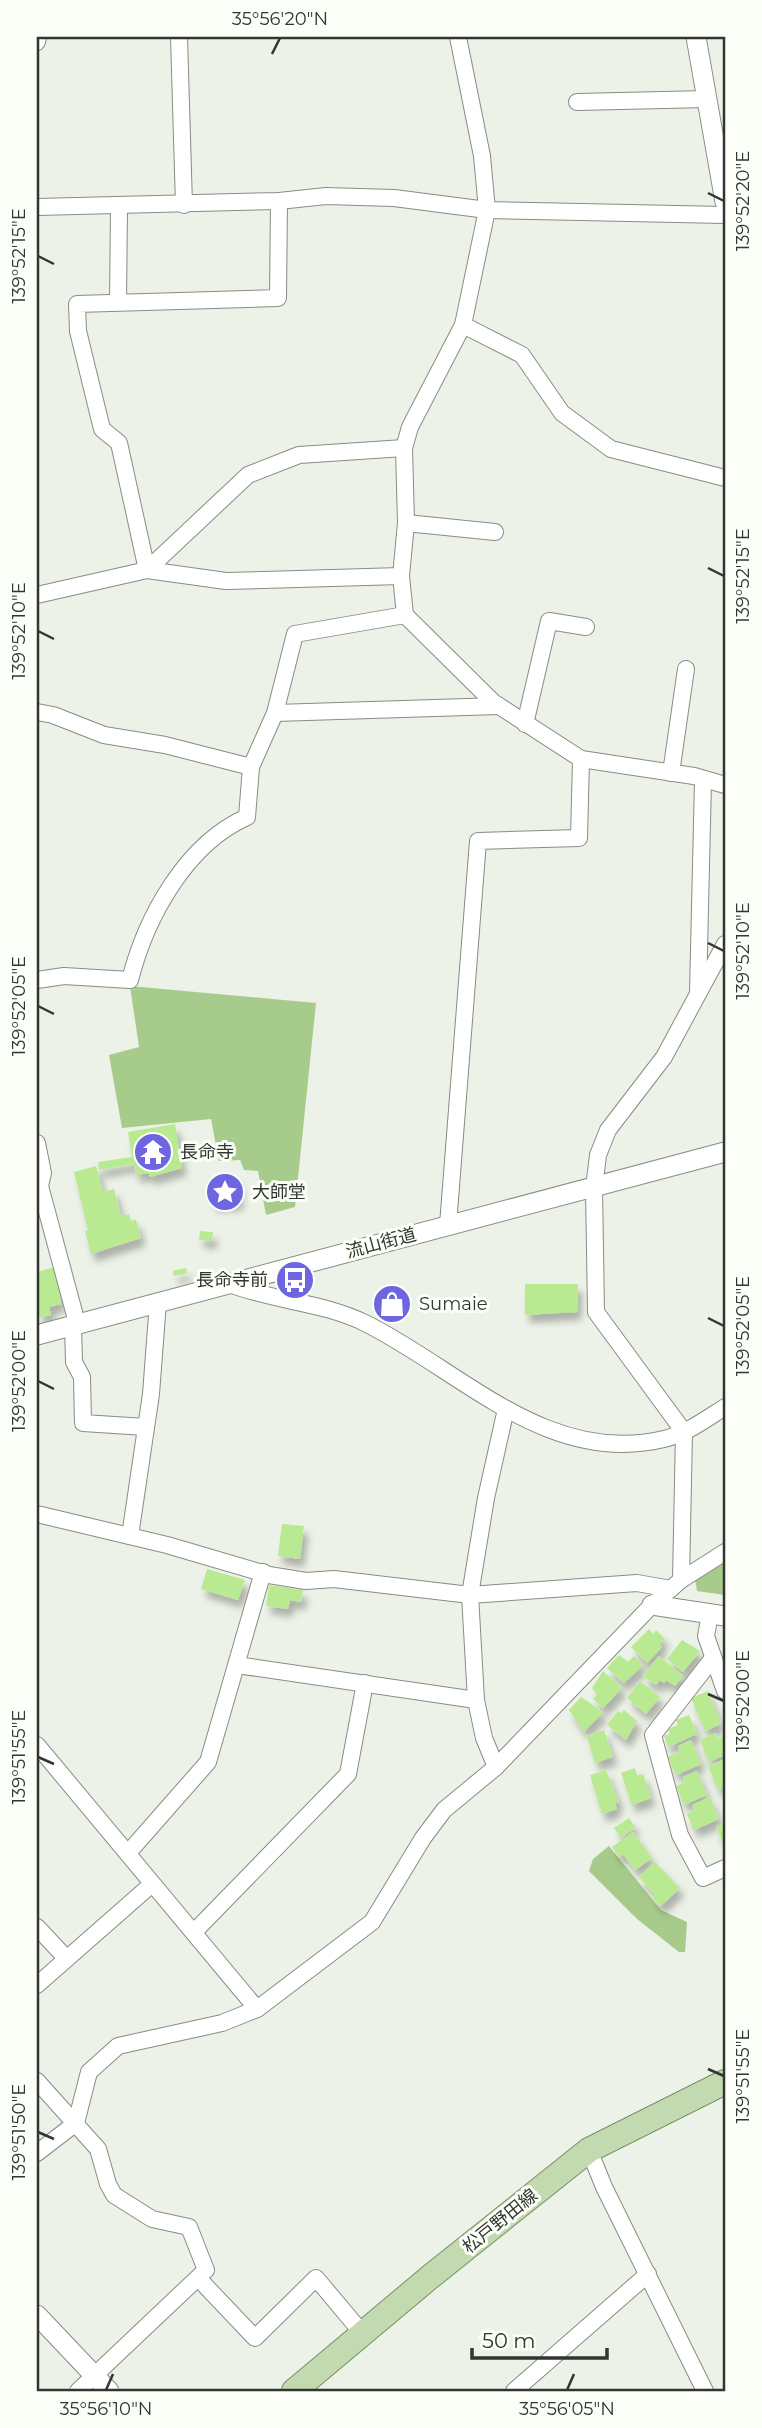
<svg xmlns="http://www.w3.org/2000/svg" width="762" height="2428" font-family="Montserrat,'Noto Sans JP',sans-serif">
  <defs>
    <filter id="shadow"><feDropShadow dx="4.5" dy="8" stdDeviation="3.5" flood-color="#0004"/></filter>
  </defs>
  <rect width="100%" height="100%" fill="#ecf2e7"/>
  <g fill="#a7cb8b">
    <path d="M130,986L316,1003L295,1207L266,1215L258,1171L244,1170L240,1160L219,1161L211,1119L122,1128L109,1055L139,1047Z"/>
    <path d="M725,1559V1595L697,1591L695,1579Z"/>
    <path d="M609,1846L661,1910L687,1922L685,1952H679L637,1919L589,1871L593,1859Z"/>
  </g>
  <g fill="#b9e991" filter="url(#shadow)">
    <path d="M175,1124L182,1168L150,1177L149,1173L136,1175L134,1164L99,1170L98,1162L132,1157L128,1132Z"/>
    <path d="M96,1166L103,1192L114,1189L121,1216L129,1214L131,1221L136,1220L141,1238L91,1254L85,1231L88,1230L74,1172Z"/>
    <path d="M237,1176L239,1202L213,1204L211,1179Z"/>
    <path d="M200,1231L213,1232L212,1241L199,1240Z"/>
    <path d="M55,1267L61,1304L49,1307L51,1315L40,1318L37,1305V1272Z"/>
    <path d="M186,1268L187,1273L174,1276L173,1271Z"/>
    <path d="M525,1284H578L577,1312L525,1315Z"/>
    <path d="M282,1524L304,1526L300,1559L278,1556Z"/>
    <path d="M207,1569L245,1580L238,1600L201,1589Z"/>
    <path d="M269,1585L303,1590L301,1602L290,1600L288,1609L266,1606Z"/>
    <path d="M649,1629L653,1634L656,1630L665,1639L659,1644L662,1647L647,1663L631,1647Z"/>
    <path d="M682,1640L700,1651L683,1672L667,1659Z"/>
    <path d="M619,1655L628,1662L634,1656L643,1665L624,1683L607,1668Z"/>
    <path d="M659,1656L683,1676L675,1686L666,1680L664,1683L660,1680L656,1685L643,1676Z"/>
    <path d="M603,1671L622,1688L603,1708L593,1699L597,1695L592,1688Z"/>
    <path d="M640,1681L660,1697L646,1714L627,1698Z"/>
    <path d="M708,1691L721,1724L705,1731L691,1698Z"/>
    <path d="M581,1697L603,1712L584,1732L569,1710Z"/>
    <path d="M624,1710L637,1721L626,1740L607,1725L618,1711L621,1713Z"/>
    <path d="M689,1715L697,1734L668,1747L664,1736L670,1734L668,1729L678,1725L676,1720Z"/>
    <path d="M604,1730L613,1757L595,1763L587,1736Z"/>
    <path d="M715,1733L718,1738L725,1735V1755L709,1762L700,1740Z"/>
    <path d="M691,1740L701,1764L676,1775L668,1757L680,1751L678,1746Z"/>
    <path d="M725,1759V1787L718,1790L708,1766Z"/>
    <path d="M635,1768L637,1776L643,1774L651,1798L632,1805L621,1773Z"/>
    <path d="M606,1770L619,1802L615,1803L617,1809L602,1814L590,1775Z"/>
    <path d="M697,1771L707,1795L684,1805L676,1786L685,1782L683,1777Z"/>
    <path d="M710,1797L719,1819L694,1830L687,1814L694,1810L692,1805Z"/>
    <path d="M629,1818L635,1827L621,1838L614,1828Z"/>
    <path d="M725,1823V1848L716,1827Z"/>
    <path d="M633,1832L652,1858L635,1870L623,1854L619,1857L612,1847Z"/>
    <path d="M655,1862L680,1888L661,1906L652,1898L655,1895L639,1877Z"/>
  </g>
  <g fill="none" stroke-linecap="round" stroke-linejoin="round">
    <defs>
      <g id="minor">
        <path d="M179,37L184,205"/>
        <path d="M458,37L482,156L487,210L463,325L410,427L404,448L406,523L401,576L405,615L493,702L581,759L694,776L725,785"/>
        <path d="M37,42L38,37"/>
        <path d="M577,102L707,99"/>
        <path d="M37,207L279,201L326,196L394,198L487,210L725,215"/>
        <path d="M118,302L119,207"/>
        <path d="M463,325L522,355L562,413L611,449L725,478"/>
        <path d="M406,523L495,532"/>
        <path d="M147,570L119,443L102,429L78,331L77,304L278,298L279,201"/>
        <path d="M147,570L248,475L299,455L404,448"/>
        <path d="M37,595L147,570L226,581L401,576"/>
        <path d="M37,712L53,715L104,735L165,745L251,767"/>
        <path d="M275,713L499,706"/>
        <path d="M525,724L549,621L586,627"/>
        <path d="M671,773L686,669"/>
        <path d="M37,980L64,976L130,980C146,917 186,844 247,817L251,767L275,713L295,634L405,615"/>
        <path d="M698,992L703,781"/>
        <path d="M37,1143L43,1173L40,1186L77,1323"/>
        <path d="M448,1225L478,841L579,838L581,759"/>
        <path d="M227,1283C271,1301 323,1302 365,1323C460,1370 548,1467 664,1439C686,1434 706,1419 725,1407"/>
        <path d="M73,1325L74,1362L82,1377L83,1423L146,1427"/>
        <path d="M37,1514L167,1545L269,1575L306,1581L334,1579L470,1595L637,1583L671,1589"/>
        <path d="M130,1536L151,1394L158,1302"/>
        <path d="M681,1580L684,1432L596,1312L594,1188L598,1155L608,1130L664,1057L725,944"/>
        <path d="M710,1614L706,1636L725,1691"/>
        <path d="M713,1658L653,1735L680,1835L703,1878L725,1868"/>
        <path d="M237,1665L476,1700"/>
        <path d="M37,1745L257,2009"/>
        <path d="M496,1767L484,1738L476,1700L470,1595L486,1498L506,1409"/>
        <path d="M128,1853L208,1762L263,1572"/>
        <path d="M37,1927L66,1958"/>
        <path d="M194,1932L348,1774L365,1683"/>
        <path d="M37,1985L152,1884"/>
        <path d="M37,2081L98,2149L108,2184L114,2195L152,2219L189,2227L206,2270L78,2391"/>
        <path d="M589,2150L604,2187L705,2391"/>
        <path d="M37,2153L76,2123L89,2072L118,2046L222,2023L257,2009L372,1922L423,1838L444,1810L496,1767L652,1605L681,1580L725,1552"/>
        <path d="M198,2278L255,2338L316,2278L363,2334"/>
        <path d="M514,2391L648,2274"/>
      </g>
      <g id="tertiary">
        <path d="M696,37L725,202"/>
        <path d="M37,1335L725,1152"/>
        <path d="M652,1605L725,1616"/>
        <path d="M37,2315L109,2391"/>
      </g>
      <path id="primary" d="M294,2391L430,2277L589,2150L725,2082"/>
    </defs>
    <use href="#minor" stroke="#878d83" stroke-width="18"/>
    <use href="#tertiary" stroke="#878d83" stroke-width="21"/>
    <use href="#primary" stroke="#769062" stroke-width="26"/>
    <use href="#minor" stroke="#fff" stroke-width="16"/>
    <use href="#tertiary" stroke="#fff" stroke-width="19"/>
    <use href="#primary" stroke="#c3dab1" stroke-width="24"/>
  </g>
  <path fill="none" stroke="#323530" stroke-width="2.5" d="M272,54L280,38M708,193L724,201M38,256L54,264M708,568L724,576M38,631L54,639M708,943L724,951M38,1006L54,1014M708,1318L724,1326M38,1381L54,1389M708,1694L724,1701M38,1757L54,1764M708,2069L724,2076M38,2132L54,2139M106,2390L113,2374M567,2390L574,2374"/>
  <defs>
    <symbol id="temple-disc" viewBox="-11 -11 22 22"><circle r="9.5" fill="#6d66e0" stroke="#fbfff8"/><path d="M0-6L5-2H3V0L6.5 2.5H4V6H1.5V3h-3V6H-4V2.5H-6.5L-3 0V-2H-5Z" fill="#fff"/></symbol>
    <symbol id="sight-disc" viewBox="-11 -11 22 22"><circle r="9.5" fill="#6d66e0" stroke="#fbfff8"/><path d="M0-6L1.8-2.2L6-1.7L2.9 1.2L3.7 5.4L0 3.3L-3.7 5.4L-2.9 1.2L-6-1.7L-1.8-2.2Z" fill="#fff"/></symbol>
    <symbol id="bus-disc" viewBox="-11 -11 22 22"><circle r="9.5" fill="#6d66e0" stroke="#fbfff8"/><path d="M-5-6H5V4H4V6H2V4H-2V6H-4V4H-5ZM-3.5-4V0h7V-4ZM-3.5 1.2v1.5H-2V1.2ZM2 1.2v1.5H3.5V1.2Z" fill="#fff"/></symbol>
    <symbol id="shop-disc" viewBox="-11 -11 22 22"><circle r="9.5" fill="#6d66e0" stroke="#fbfff8"/><path d="M-5-2.5h2.3a2.7 3.5 0 0 1 5.4 0H5L5.5 6h-11ZM-1.5-2.5h3a1.5 2.3 0 0 0-3 0Z" fill="#fff"/></symbol>
  </defs>
  <g fill-rule="evenodd">
    <use href="#temple-disc" x="131" y="1130" width="44" height="44"/>
    <use href="#sight-disc" x="203" y="1170" width="44" height="44"/>
    <use href="#bus-disc" x="273" y="1258" width="44" height="44"/>
    <use href="#shop-disc" x="370" y="1282" width="44" height="44"/>
  </g>
  <g text-anchor="middle" dominant-baseline="central" stroke-width="6" stroke-linejoin="round" paint-order="stroke">
    <g font-size="18" fill="#323530" stroke="#fbfff8" text-anchor="start">
      <text x="180" y="1152">長命寺</text>
      <text x="252" y="1192">大師堂</text>
      <text x="268" y="1280" text-anchor="end">長命寺前</text>
      <text x="419" y="1304">Sumaie</text>
    </g>
    <g font-size="18" fill="#323530" stroke="#fbfff8">
      <text transform="translate(381 1243) rotate(-15)">流山街道</text>
      <text transform="translate(500 2221) rotate(-39)">松戸野田線</text>
    </g>
  </g>
  <rect width="762" height="2428" fill="none" stroke="#fbfff8" stroke-width="77"/>
  <path d="M472 2348v10h135v-10" fill="none" stroke="#323530" stroke-width="3.5"/>
  <text x="482" y="2348" font-size="21" fill="#323530" stroke="#fbfff8" stroke-width="5" paint-order="stroke">50 m</text>
  <rect x="38" y="38" width="686" height="2352" fill="none" stroke="#323530" stroke-width="2.5"/>
  <g font-size="18" text-anchor="middle" fill="#323530">
    <text x="280" y="25">35°56'20"N</text>
    <text transform="translate(743 201) rotate(-90)" y="6">139°52'20"E</text>
    <text transform="translate(19 256) rotate(-90)" y="6">139°52'15"E</text>
    <text transform="translate(743 576) rotate(-90)" y="6">139°52'15"E</text>
    <text transform="translate(19 631) rotate(-90)" y="6">139°52'10"E</text>
    <text transform="translate(743 951) rotate(-90)" y="6">139°52'10"E</text>
    <text transform="translate(19 1006) rotate(-90)" y="6">139°52'05"E</text>
    <text transform="translate(743 1326) rotate(-90)" y="6">139°52'05"E</text>
    <text transform="translate(19 1381) rotate(-90)" y="6">139°52'00"E</text>
    <text transform="translate(743 1701) rotate(-90)" y="6">139°52'00"E</text>
    <text transform="translate(19 1757) rotate(-90)" y="6">139°51'55"E</text>
    <text transform="translate(743 2076) rotate(-90)" y="6">139°51'55"E</text>
    <text transform="translate(19 2132) rotate(-90)" y="6">139°51'50"E</text>
    <text x="106" y="2415">35°56'10"N</text>
    <text x="567" y="2415">35°56'05"N</text>
  </g>
</svg>
